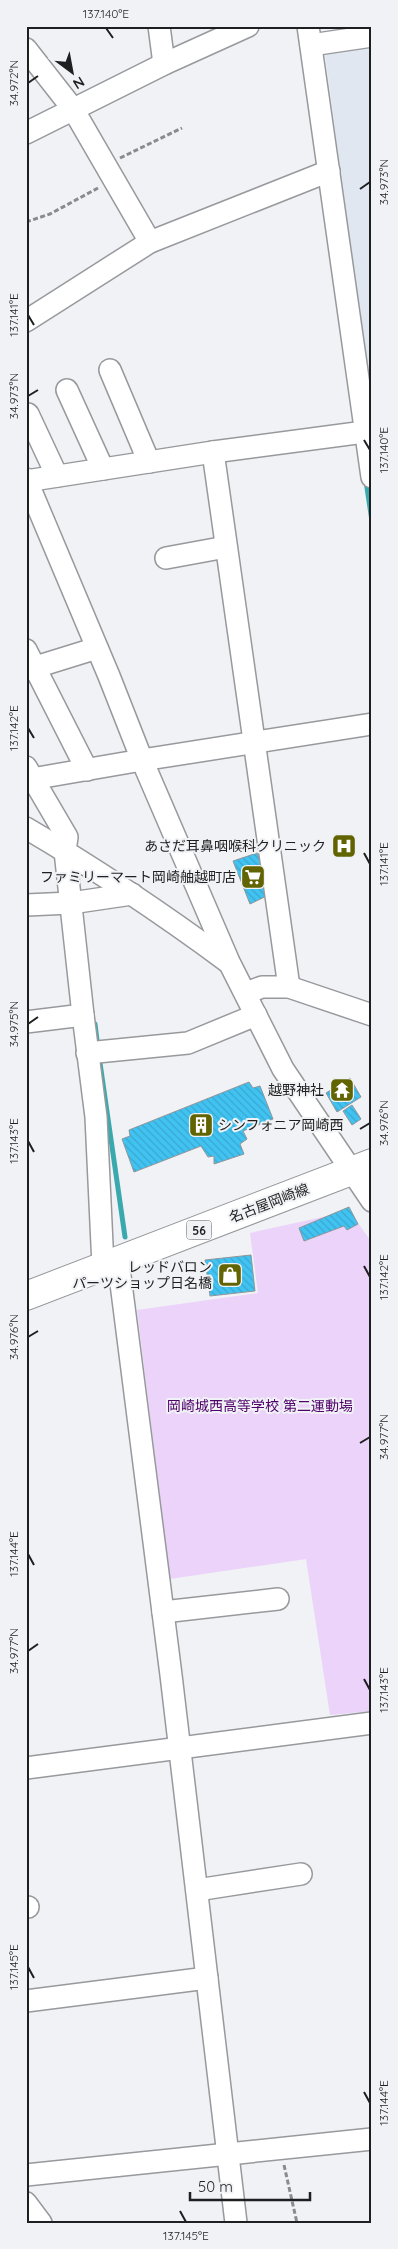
<svg xmlns="http://www.w3.org/2000/svg" width="398" height="2249" font-family="Quicksand,'Noto Sans JP',sans-serif">
  <defs>
    <pattern id="building-back-hatch" width="6" height="6" patternUnits="userSpaceOnUse" patternTransform="scale(1.25)"><rect width="6" height="6" fill="#41c3f2"/><path d="M-1 5l2 2M0 0l6 6M5-1l2 2" fill="none" stroke="#39a7cf"/></pattern>
  </defs>
  <rect width="100%" height="100%" fill="#f0f2f5"/>
  <path fill="#e0e7f0" d="M372,46V411L325,53Z"/>
  <path fill="#ecd3fa" d="M350,1211L372,1243V1711L330,1715L306,1559L170,1579L137,1310L258,1293L250,1233Z"/>
  <g fill="none" stroke-linecap="round" stroke-linejoin="round">
    <g stroke="#39a9ad" stroke-width="5">
      <path d="M366,481L372,521"/>
      <path d="M95,1024L98,1048"/>
      <path d="M99,1056L125,1237"/>
    </g>
  </g>
  <g fill="url(#building-back-hatch)" stroke="#929597">
    <path d="M257,853L273,893L250,904L233,861Z"/>
    <path d="M350,1078L361,1097L337,1112L326,1093Z"/>
    <path d="M249,1082L253,1088L260,1086L273,1119L243,1131L247,1139L240,1144L244,1154L214,1164V1156L208,1157L201,1146L134,1172L122,1139L130,1136L129,1130Z"/>
    <path d="M352,1105L361,1119L352,1125L343,1111Z"/>
    <path d="M349,1207L358,1224L347,1230L344,1226L304,1241L299,1228Z"/>
    <path d="M251,1255L255,1291L210,1296L205,1260Z"/>
  </g>
  <g fill="none" stroke-linecap="round" stroke-linejoin="round">
    <defs>
      <g id="minor">
        <path d="M159,26L164,64"/>
        <path d="M308,26L372,477"/>
        <path d="M311,45L372,36"/>
        <path d="M26,49L73,109L150,242"/>
        <path d="M26,133L164,64L248,26"/>
        <path d="M26,321L150,242L329,171"/>
        <path d="M110,370L149,462"/>
        <path d="M67,390L103,469"/>
        <path d="M28,414L57,476"/>
        <path d="M213,452L289,987"/>
        <path d="M26,479L109,676L142,760L229,962L283,1069L372,1201"/>
        <path d="M26,481L213,452L372,431"/>
        <path d="M166,558L226,547"/>
        <path d="M26,650L87,770"/>
        <path d="M26,670L97,648"/>
        <path d="M26,767L67,837L65,851L83,1015L96,1117L103,1266"/>
        <path d="M26,780L142,760L372,724"/>
        <path d="M26,828C96,869 163,914 228,962"/>
        <path d="M26,905L71,903L132,894"/>
        <path d="M246,993L262,987H289L372,1015"/>
        <path d="M26,1022L83,1015"/>
        <path d="M87,1053L188,1043L256,1015"/>
        <path d="M118,1260L171,1675L236,2223"/>
        <path d="M163,1612L278,1599"/>
        <path d="M26,1768L372,1723"/>
        <path d="M197,1890L301,1874"/>
        <path d="M26,1907H28"/>
        <path d="M26,2001L207,1978"/>
        <path d="M26,2175L372,2139"/>
        <path d="M26,2203L41,2223"/>
      </g>
      <path id="major" d="M26,1296L372,1163"/>
    </defs>
    <use href="#minor" stroke="#97999c" stroke-width="24"/>
    <use href="#major" stroke="#97999c" stroke-width="30"/>
    <g stroke="#8a8b8d" stroke-width="3" stroke-dasharray="5 2.5" stroke-linecap="butt">
      <path d="M120,158L182,128"/>
      <path d="M26,222L50,214L98,188"/>
      <path d="M284,2165L297,2223"/>
    </g>
    <use href="#minor" stroke="#fff" stroke-width="21"/>
    <use href="#major" stroke="#fff" stroke-width="28"/>
  </g>
  <path fill="none" stroke="#1e1f20" stroke-width="2" d="M106,28L113,38M28,83L38,76M360,189L370,182M28,315L34,325M28,396L38,390M364,440L370,450M28,728L34,738M364,853L370,864M28,1024L38,1017M360,1129L370,1123M28,1141L34,1152M364,1266L370,1277M28,1337L38,1331M360,1443L370,1437M28,1554L34,1565M28,1651L38,1644M364,1679L370,1690M28,1967L34,1978M364,2092L370,2103M180,2211L186,2222"/>
  <defs>
    <symbol id="hospital-square" viewBox="-11 -11 22 22"><rect x="-9" y="-9" width="18" height="18" rx="4" fill="#616400" stroke="#f0f2f5"/><path d="M-5-5h3v3.5h4V-5h3V5h-3V1.5h-4V5h-3Z" fill="#fff"/></symbol>
    <symbol id="supermarket-square" viewBox="-11 -11 22 22"><rect x="-9" y="-9" width="18" height="18" rx="4" fill="#616400" stroke="#f0f2f5"/><path d="M-6-5.5h2.5l.6 2H6L4.5 2H-2.5L-4.4-4H-6ZM-1.5 3.2a1.3 1.3 0 1 0 .1 0ZM3 3.2a1.3 1.3 0 1 0 .1 0Z" fill="#fff"/></symbol>
    <symbol id="temple-square" viewBox="-11 -11 22 22"><rect x="-9" y="-9" width="18" height="18" rx="4" fill="#616400" stroke="#f0f2f5"/><path d="M0-6L5-2H3V0L6.5 2.5H4V6H1.5V3h-3V6H-4V2.5H-6.5L-3 0V-2H-5Z" fill="#fff"/></symbol>
    <symbol id="building-square" viewBox="-11 -11 22 22"><rect x="-9" y="-9" width="18" height="18" rx="4" fill="#616400" stroke="#f0f2f5"/><path d="M-4-6H4V6H1V3H-1V6H-4ZM-2.5-4.3h1.7v1.8h-1.7ZM.8-4.3h1.7v1.8H.8ZM-2.5-1h1.7V.8h-1.7ZM.8-1h1.7V.8H.8Z" fill="#fff"/></symbol>
    <symbol id="shop-square" viewBox="-11 -11 22 22"><rect x="-9" y="-9" width="18" height="18" rx="4" fill="#616400" stroke="#f0f2f5"/><path d="M-5-2.5h2.3a2.7 3.5 0 0 1 5.4 0H5L5.5 6h-11ZM-1.5-2.5h3a1.5 2.3 0 0 0-3 0Z" fill="#fff"/></symbol>
  </defs>
  <g fill-rule="evenodd">
    <use href="#hospital-square" x="330" y="832" width="28" height="28"/>
    <use href="#supermarket-square" x="239" y="863" width="28" height="28"/>
    <use href="#temple-square" x="328" y="1076" width="28" height="28"/>
    <use href="#building-square" x="187" y="1111" width="28" height="28"/>
    <use href="#shop-square" x="216" y="1261" width="28" height="28"/>
  </g>
  <g text-anchor="middle" dominant-baseline="central" stroke-width="4" stroke-linejoin="round" paint-order="stroke">
    <rect fill="#f0f2f5" stroke="#5d5e60" stroke-width="1" x="186.5" y="1220.5" width="25" height="19" rx="4"/>
    <g font-size="12" font-weight="bold" fill="#1e1f20">
      <text x="199" y="1230">56</text>
    </g>
    <g font-size="14" fill="#1e1f20" stroke="#f0f2f5" text-anchor="end">
      <text x="326" y="846">あさだ耳鼻咽喉科クリニック</text>
      <text x="236" y="877">ファミリーマート岡崎舳越町店</text>
      <text x="324" y="1090">越野神社</text>
      <text x="218" y="1125" text-anchor="start">シンフォニア岡崎西</text>
      <text x="212" y="1267">レッドバロン<tspan x="212" dy="16">パーツショップ日名橋</tspan></text>
    </g>
    <g font-size="14" fill="#1e1f20" stroke="#f0f2f5">
      <text transform="translate(269 1203) rotate(-21)">名古屋岡崎線</text>
    </g>
    <g font-size="14" fill="#4e016a" stroke="#f0f2f5">
      <text x="260" y="1406">岡崎城西高等学校 第二運動場</text>
    </g>
  </g>
  <rect width="398" height="2249" fill="none" stroke="#f0f2f5" stroke-width="55"/>
  <g transform="translate(72 72) rotate(148)" stroke="#f0f2f5" stroke-width="4" paint-order="stroke">
  <path d="M0-4L9 19L0 12L-9 19Z" fill="#1e1f20"/>
  <text y="-8" font-size="14" font-weight="bold" text-anchor="middle" fill="#1e1f20">N</text>
  </g>
  <path d="M190 2192v8h120v-8" fill="none" stroke="#1e1f20" stroke-width="2.5"/>
  <text x="198" y="2192" font-size="15" fill="#1e1f20" stroke="#f0f2f5" stroke-width="4" paint-order="stroke">50 m</text>
  <rect x="28" y="28" width="342" height="2194" fill="none" stroke="#1e1f20" stroke-width="2"/>
  <g font-size="12" text-anchor="middle" fill="#1e1f20">
    <text x="106" y="18">137.140°E</text>
    <text transform="translate(14 83) rotate(-90)" y="4">34.972°N</text>
    <text transform="translate(384 182) rotate(-90)" y="4">34.973°N</text>
    <text transform="translate(14 315) rotate(-90)" y="4">137.141°E</text>
    <text transform="translate(14 396) rotate(-90)" y="4">34.973°N</text>
    <text transform="translate(384 450) rotate(-90)" y="4">137.140°E</text>
    <text transform="translate(14 728) rotate(-90)" y="4">137.142°E</text>
    <text transform="translate(384 864) rotate(-90)" y="4">137.141°E</text>
    <text transform="translate(14 1024) rotate(-90)" y="4">34.975°N</text>
    <text transform="translate(384 1123) rotate(-90)" y="4">34.976°N</text>
    <text transform="translate(14 1141) rotate(-90)" y="4">137.143°E</text>
    <text transform="translate(384 1277) rotate(-90)" y="4">137.142°E</text>
    <text transform="translate(14 1337) rotate(-90)" y="4">34.976°N</text>
    <text transform="translate(384 1437) rotate(-90)" y="4">34.977°N</text>
    <text transform="translate(14 1554) rotate(-90)" y="4">137.144°E</text>
    <text transform="translate(14 1651) rotate(-90)" y="4">34.977°N</text>
    <text transform="translate(384 1690) rotate(-90)" y="4">137.143°E</text>
    <text transform="translate(14 1967) rotate(-90)" y="4">137.145°E</text>
    <text transform="translate(384 2103) rotate(-90)" y="4">137.144°E</text>
    <text x="186" y="2240">137.145°E</text>
  </g>
</svg>
